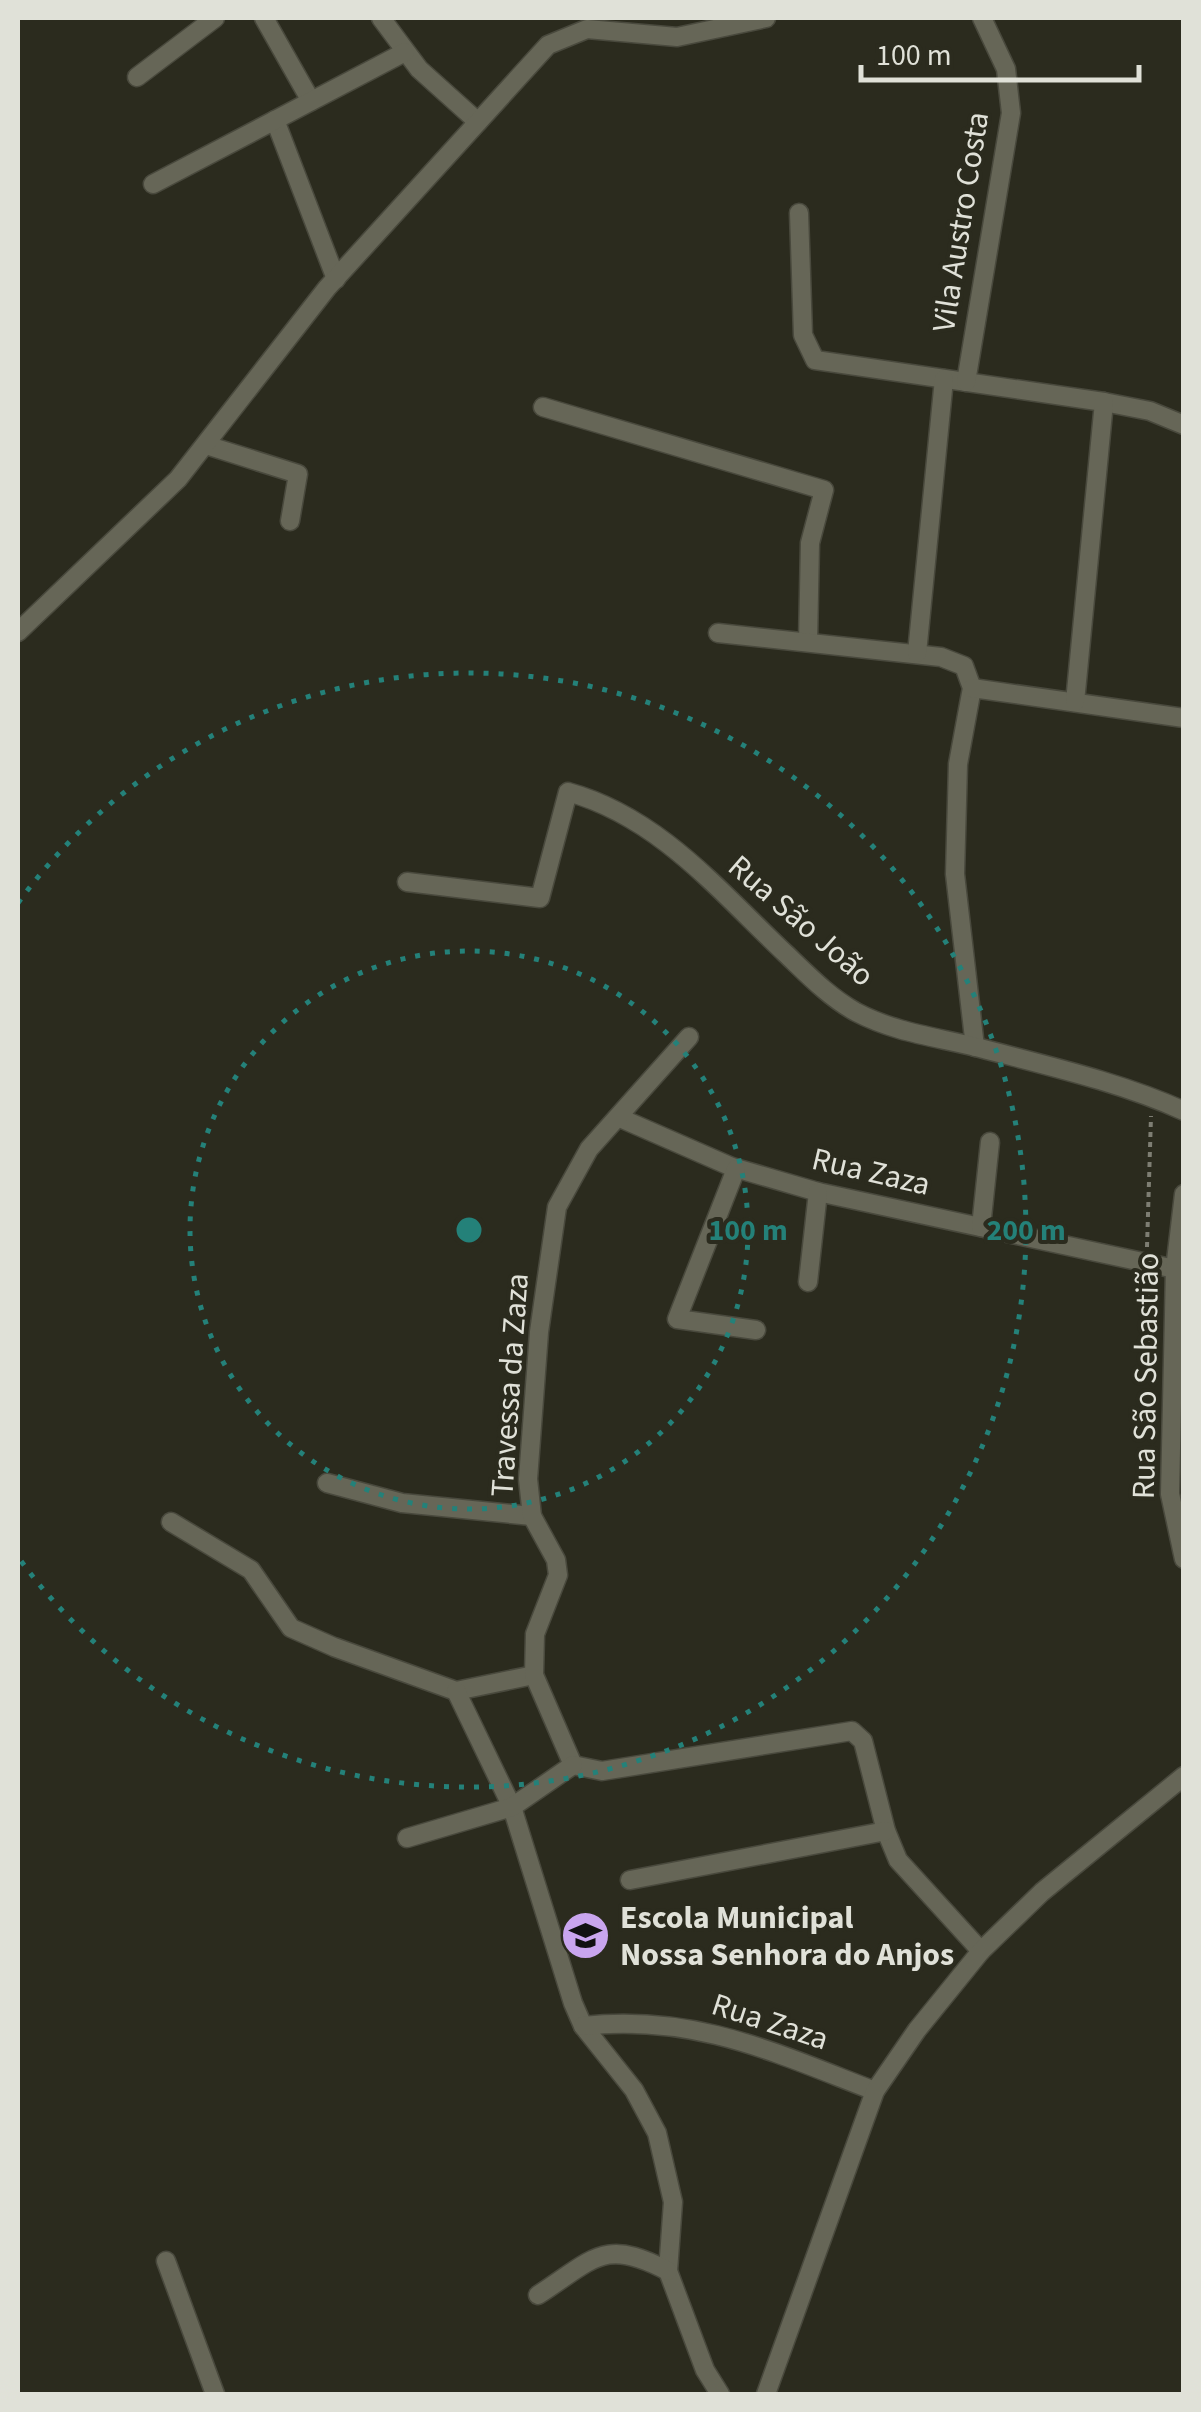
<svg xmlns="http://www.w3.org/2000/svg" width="1201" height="2412" font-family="'Source Sans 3',sans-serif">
  <rect width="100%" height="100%" fill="#2b2b1e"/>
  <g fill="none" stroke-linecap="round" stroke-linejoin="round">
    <defs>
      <g id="minor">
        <path d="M264,18L311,101"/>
        <path d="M381,18L419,69L478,122"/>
        <path d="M137,77L215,18"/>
        <path d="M275,120L336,279"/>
        <path d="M153,184L405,52"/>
        <path d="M799,213L803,335L815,360L1104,402L1150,411L1184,425"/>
        <path d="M966,382L1011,113L1006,69L982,18"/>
        <path d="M543,407L824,490L810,543L808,642"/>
        <path d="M206,445L298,474L290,521"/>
        <path d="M18,632L178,479L327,288L548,45L587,29L677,37L766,18"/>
        <path d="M718,633L941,657L964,666L972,688L958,764L955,874L975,1047"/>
        <path d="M917,653L944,379"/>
        <path d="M972,688L1184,718"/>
        <path d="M1075,702L1104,402"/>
        <path d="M407,882L540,898L568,792C659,817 719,891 786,954C808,975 829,997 856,1012C896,1033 937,1037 980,1048C1048,1066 1120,1082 1184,1111"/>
        <path d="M620,1118L732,1167L818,1192L1175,1269"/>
        <path d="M736,1169L677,1319L756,1330"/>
        <path d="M1184,1194L1175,1269L1170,1494L1184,1559"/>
        <path d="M981,1227L990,1142"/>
        <path d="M808,1282L818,1192"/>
        <path d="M327,1483L402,1503L532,1516"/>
        <path d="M171,1522L251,1570L291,1628L334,1647L456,1691L534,1675"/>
        <path d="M456,1691L512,1807L573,2003L583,2026L634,2090L657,2133L673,2202L668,2271L705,2370L720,2394"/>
        <path d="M573,1765L534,1675L535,1634L558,1575L556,1560L532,1516L528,1479L539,1332L557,1207L589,1149L689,1037"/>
        <path d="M573,1765L602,1771L852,1731L863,1741L886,1831L898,1860L981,1951"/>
        <path d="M407,1838L512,1807L573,1765"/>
        <path d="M630,1880L886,1831"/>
        <path d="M583,2026C695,2014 773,2052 875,2091"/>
        <path d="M166,2261L215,2394"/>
        <path d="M538,2295C594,2259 604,2237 668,2271"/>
        <path d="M766,2394L875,2091L917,2030L981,1951L1042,1892L1184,1776"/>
      </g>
    </defs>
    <use href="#minor" stroke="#49493d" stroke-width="21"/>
    <g stroke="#7e7e73" stroke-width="4" stroke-dasharray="5 5" stroke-linecap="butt">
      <path d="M1147,1247L1151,1116"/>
      <path d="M1147,1281L1153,1382"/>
    </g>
    <use href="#minor" stroke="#666657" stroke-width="18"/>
  </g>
  <g fill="none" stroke="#248179" stroke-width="5" stroke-dasharray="5 10">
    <circle cx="469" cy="1230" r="279"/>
    <path d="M18 903A557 557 0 1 1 18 1557"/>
  </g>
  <defs>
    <symbol id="school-disc" viewBox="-11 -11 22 22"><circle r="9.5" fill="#c9a5ee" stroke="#2b2b1e"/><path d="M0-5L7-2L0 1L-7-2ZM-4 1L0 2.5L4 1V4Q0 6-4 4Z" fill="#111"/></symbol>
  </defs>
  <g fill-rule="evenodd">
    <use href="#school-disc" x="558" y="1908" width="55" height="55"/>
  </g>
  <g text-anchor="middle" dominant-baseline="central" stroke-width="8" stroke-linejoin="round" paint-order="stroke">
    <g font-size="32" fill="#e0e1d8" stroke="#2b2b1e">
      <text transform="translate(961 222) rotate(-81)">Vila Austro Costa</text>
      <text transform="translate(801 921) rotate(41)">Rua São João</text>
      <text transform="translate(871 1172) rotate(13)">Rua Zaza</text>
      <text transform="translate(1146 1376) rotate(-89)">Rua São Sebastião</text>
      <text transform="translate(510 1385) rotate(-86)">Travessa da Zaza</text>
      <text transform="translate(770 2022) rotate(18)">Rua Zaza</text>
    </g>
    <g font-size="32" font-weight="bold" fill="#e0e1d8" stroke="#2b2b1e" text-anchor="start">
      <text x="620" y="1918">Escola Municipal<tspan x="620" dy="37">Nossa Senhora do Anjos</tspan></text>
    </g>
  </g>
  <circle cx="469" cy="1230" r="15" fill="#248179" stroke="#2b2b1e" stroke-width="5"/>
  <g font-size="30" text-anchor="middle" font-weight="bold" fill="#248179" stroke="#2b2b1e" stroke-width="8" stroke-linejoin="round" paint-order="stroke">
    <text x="748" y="1240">100 m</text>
    <text x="1026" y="1240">200 m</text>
  </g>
  <rect width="1201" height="2412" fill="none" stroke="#e0e1d8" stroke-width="40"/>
  <path d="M861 65v15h278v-15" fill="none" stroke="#e0e1d8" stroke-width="5"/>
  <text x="876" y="65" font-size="30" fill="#e0e1d8" stroke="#2b2b1e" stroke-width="8" paint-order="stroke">100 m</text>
</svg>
